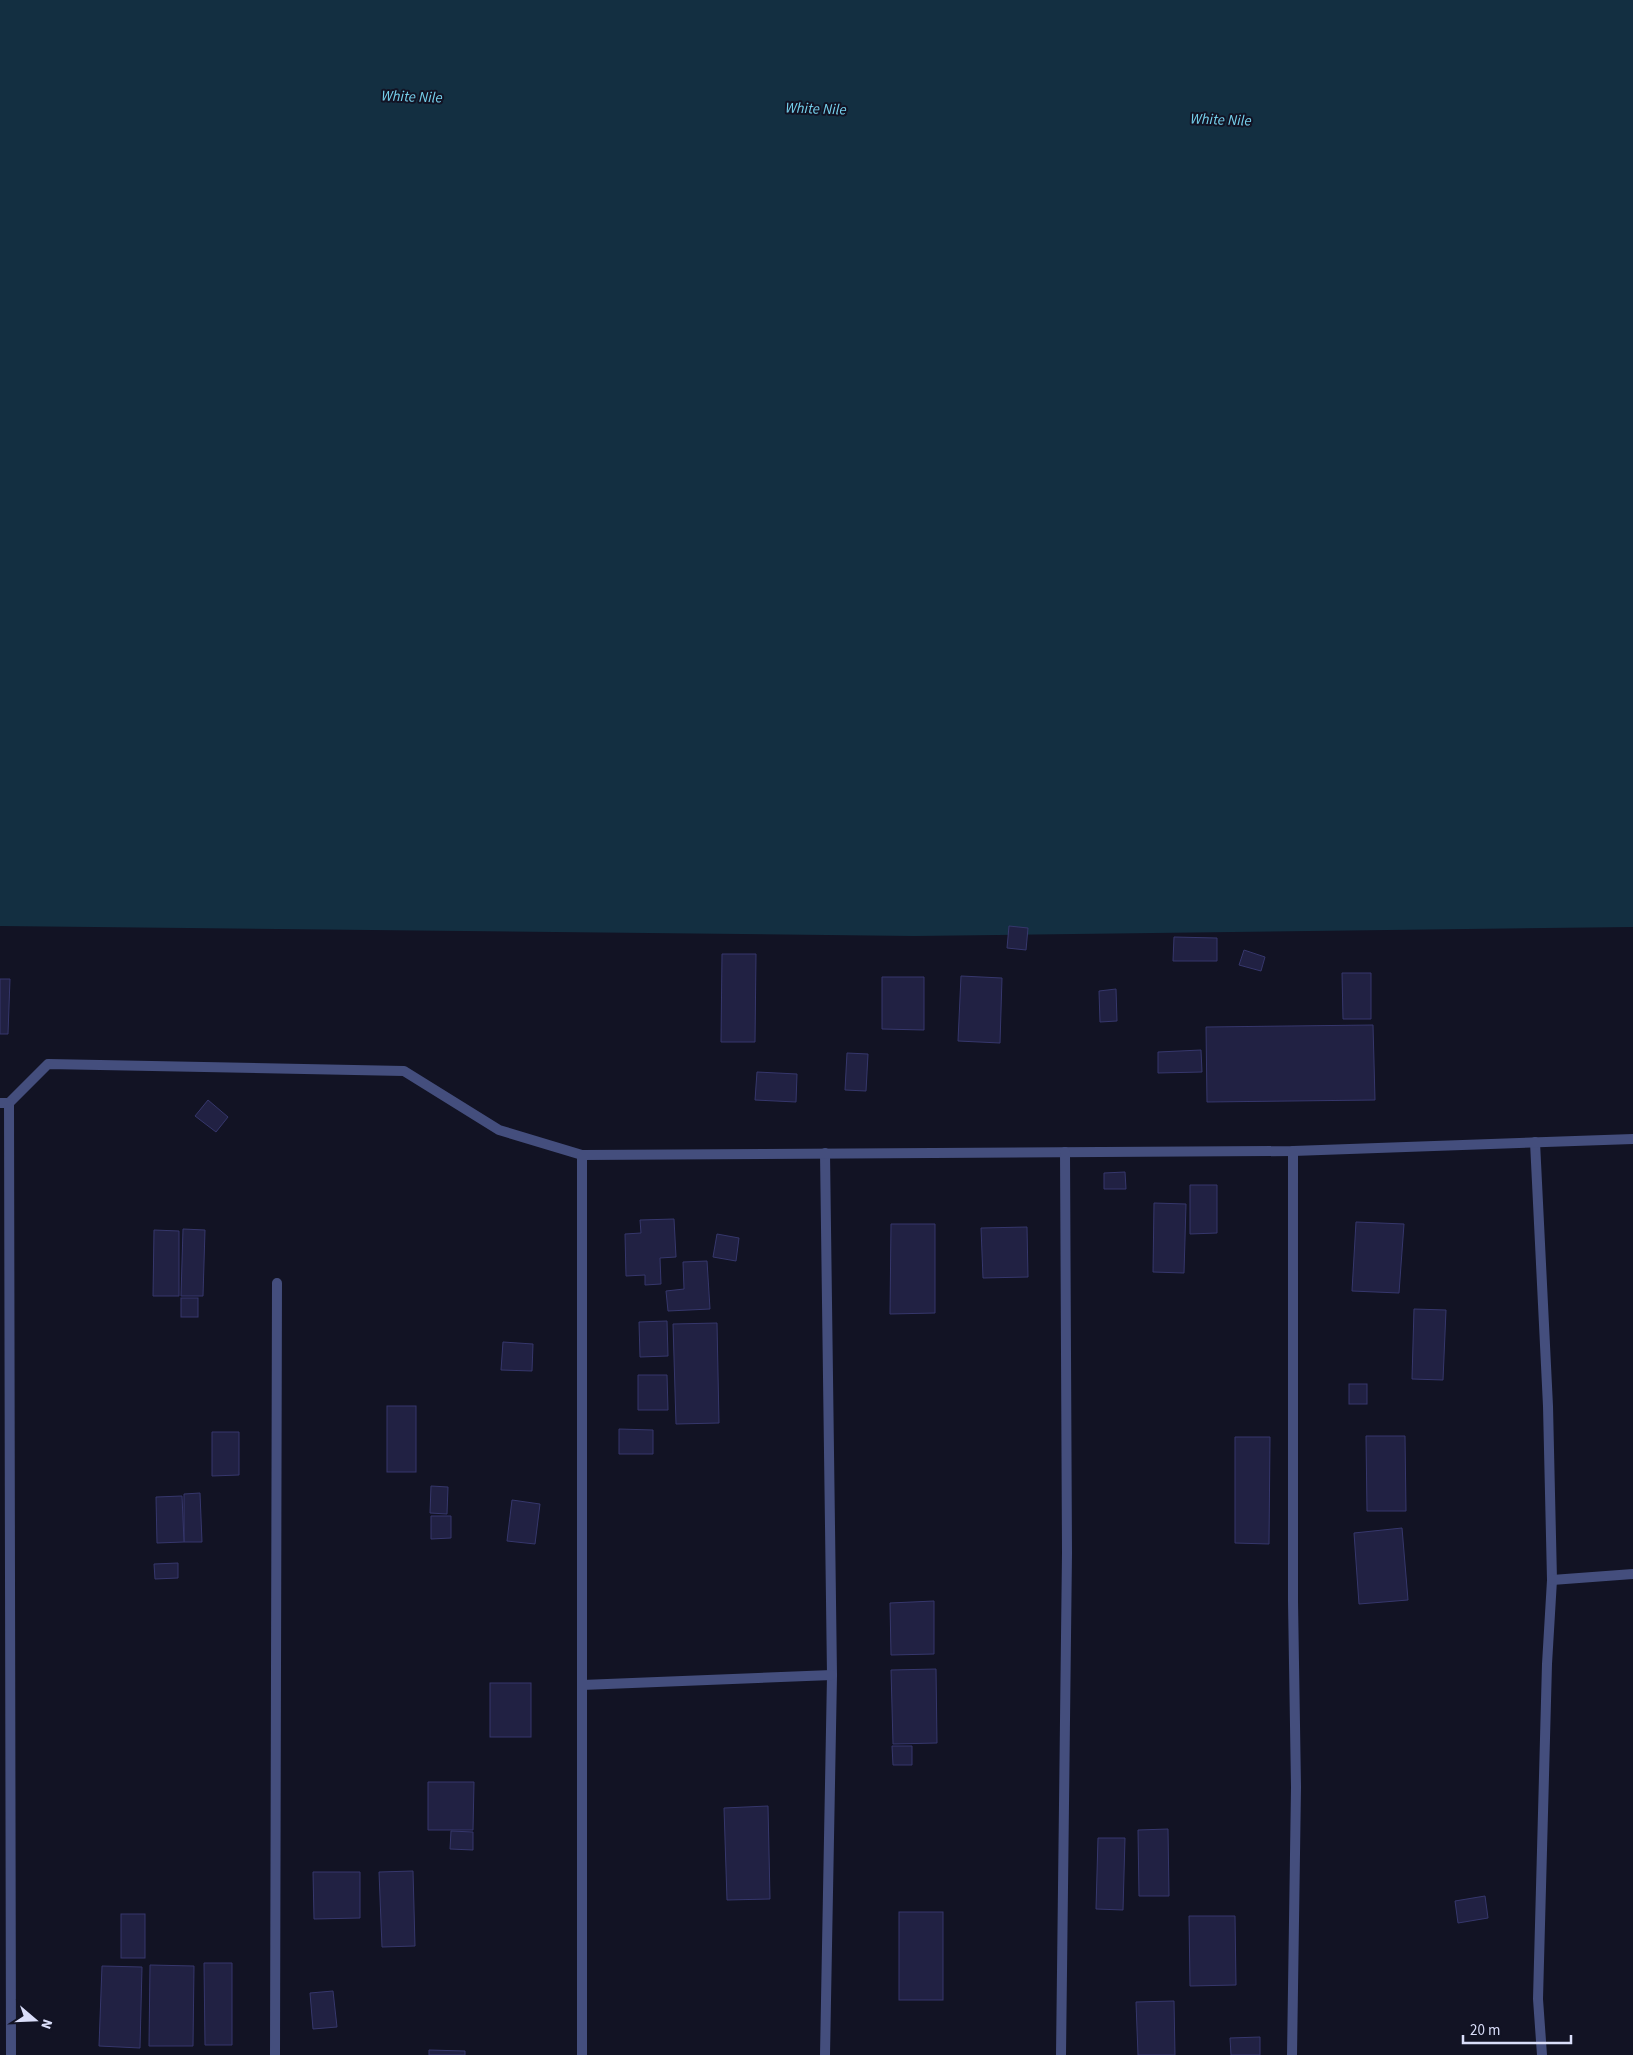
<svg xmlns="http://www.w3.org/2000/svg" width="1633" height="2055" font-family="'Source Sans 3',sans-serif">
  <rect width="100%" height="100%" fill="#121324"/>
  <path fill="#132f41" d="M0,0H1633V927L914,936L0,926Z"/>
  <g fill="#212143" stroke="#36376c">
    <path d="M1009,926L1028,928L1026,950L1007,948Z"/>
    <path d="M1174,937L1217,938V961H1173Z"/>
    <path d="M1244,950L1265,957L1261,971L1239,965Z"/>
    <path d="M722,954H756L755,1042H721Z"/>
    <path d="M1342,973H1371V1019H1343Z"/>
    <path d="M961,976L1002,978L1000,1043L958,1041Z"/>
    <path d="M882,977H924V1030L882,1029Z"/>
    <path d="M0,979H10L8,1034H0Z"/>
    <path d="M1116,989L1117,1021L1100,1022L1099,991Z"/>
    <path d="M1373,1025L1375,1100L1207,1102L1206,1027Z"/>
    <path d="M1201,1050L1202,1072L1158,1073V1052Z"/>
    <path d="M847,1053L868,1054L866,1091L845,1090Z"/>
    <path d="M757,1072L797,1074L796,1102L755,1100Z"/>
    <path d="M208,1100L228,1117L216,1132L195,1116Z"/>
    <path d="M1125,1172L1126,1189H1104V1173Z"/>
    <path d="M1190,1185H1217V1233L1190,1234Z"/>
    <path d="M1154,1203L1186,1204L1184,1273L1153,1272Z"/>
    <path d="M674,1219L676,1257L660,1258L661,1284L645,1285V1275L626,1276L625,1234L641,1233L640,1220Z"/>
    <path d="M1356,1222L1404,1224L1399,1293L1352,1291Z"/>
    <path d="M891,1224H935V1313L890,1314Z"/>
    <path d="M1027,1227L1028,1277L983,1278L981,1228Z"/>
    <path d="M183,1229L205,1230L203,1296H181Z"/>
    <path d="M154,1230L179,1231V1296H153Z"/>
    <path d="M717,1234L739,1238L736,1261L713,1257Z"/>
    <path d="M707,1261L710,1309L668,1311L666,1291L684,1289L683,1262Z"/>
    <rect x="181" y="1298" width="17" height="19"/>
    <path d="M1414,1309L1446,1310L1443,1380L1412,1379Z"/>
    <path d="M667,1321L668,1356L640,1357L639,1322Z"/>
    <path d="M717,1323L719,1423L676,1424L673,1324Z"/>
    <path d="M503,1342L533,1344L532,1371L501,1370Z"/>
    <path d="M638,1375H667L668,1410H638Z"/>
    <rect x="1349" y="1384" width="18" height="20"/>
    <rect x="387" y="1406" width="29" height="66"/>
    <path d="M619,1429L653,1430V1454H619Z"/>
    <path d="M212,1432H239V1475L212,1476Z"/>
    <path d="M1366,1436H1405L1406,1511H1367Z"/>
    <path d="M1235,1437H1270L1269,1544L1235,1543Z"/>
    <path d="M431,1486L448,1487L447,1514L430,1513Z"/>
    <path d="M200,1493L202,1542H184V1494Z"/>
    <path d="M182,1496L184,1542L157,1543L156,1497Z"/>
    <path d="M512,1500L540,1504L535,1544L507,1541Z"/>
    <path d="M431,1516H451V1538L431,1539Z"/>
    <path d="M1402,1528L1408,1600L1359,1604L1354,1533Z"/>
    <path d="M178,1563V1578L155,1579L154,1564Z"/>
    <path d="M934,1601V1654L891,1655L890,1603Z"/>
    <path d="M936,1669L937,1743L893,1744L891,1670Z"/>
    <rect x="490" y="1683" width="41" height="54"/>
    <path d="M892,1746H912V1765H893Z"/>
    <path d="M428,1782H474L473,1830H428Z"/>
    <path d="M768,1806L770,1899L727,1900L724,1808Z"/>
    <path d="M1168,1829L1169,1896H1139L1138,1830Z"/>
    <path d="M451,1831L473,1832V1850L450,1849Z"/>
    <path d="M1098,1838H1125L1123,1910L1096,1909Z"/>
    <path d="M413,1871L415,1946L382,1947L379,1872Z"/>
    <path d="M313,1872H360V1918L314,1919Z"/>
    <path d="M1485,1896L1488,1918L1458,1923L1455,1901Z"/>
    <rect x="899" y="1912" width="44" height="88"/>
    <rect x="121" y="1914" width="24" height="44"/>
    <path d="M1189,1916H1235L1236,1985L1190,1986Z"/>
    <path d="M204,1963H232V2045H205Z"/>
    <path d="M150,1965L194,1966L193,2046H149Z"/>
    <path d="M102,1966L142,1967L140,2048L99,2046Z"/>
    <path d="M333,1991L337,2027L313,2029L310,1993Z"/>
    <path d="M1174,2001L1175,2055H1138L1136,2002Z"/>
    <path d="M1260,2037V2055H1231L1230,2038Z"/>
    <path d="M429,2050L465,2051V2055H429Z"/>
  </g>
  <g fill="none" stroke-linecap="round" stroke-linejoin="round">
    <g stroke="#444e7d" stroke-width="10">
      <path d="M0,1103H9L48,1064L404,1071L499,1130L582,1155"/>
      <path d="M9,1103L11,2055"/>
      <path d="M1535,1142L1548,1406L1552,1580L1547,1664L1538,1999L1542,2055"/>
      <path d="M825,1153L832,1675L825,2055"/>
      <path d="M1552,1580L1633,1574"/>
      <path d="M582,1685L832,1675"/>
      <path d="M275,2055L277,1283"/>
      <path d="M582,2055V1155L1293,1151L1633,1139"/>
      <path d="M1061,2055L1067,1553L1065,1152"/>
      <path d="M1292,2055L1296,1787L1293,1601V1151"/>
    </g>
  </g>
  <g text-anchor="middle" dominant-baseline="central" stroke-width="4" stroke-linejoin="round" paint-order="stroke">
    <g font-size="15" font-style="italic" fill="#76d0ec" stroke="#121324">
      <text transform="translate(412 97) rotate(2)">White Nile</text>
      <text transform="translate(816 109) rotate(2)">White Nile</text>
      <text transform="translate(1221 120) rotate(2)">White Nile</text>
    </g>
  </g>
  <g transform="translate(35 2020) rotate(109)" stroke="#121324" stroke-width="4" paint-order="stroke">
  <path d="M0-4L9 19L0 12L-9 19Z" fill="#dadefa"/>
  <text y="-8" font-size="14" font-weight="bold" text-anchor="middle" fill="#dadefa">N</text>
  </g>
  <path d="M1463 2035v8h108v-8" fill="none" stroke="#dadefa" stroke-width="2.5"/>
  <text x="1470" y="2035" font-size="15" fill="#dadefa" stroke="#121324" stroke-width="4" paint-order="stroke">20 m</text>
</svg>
